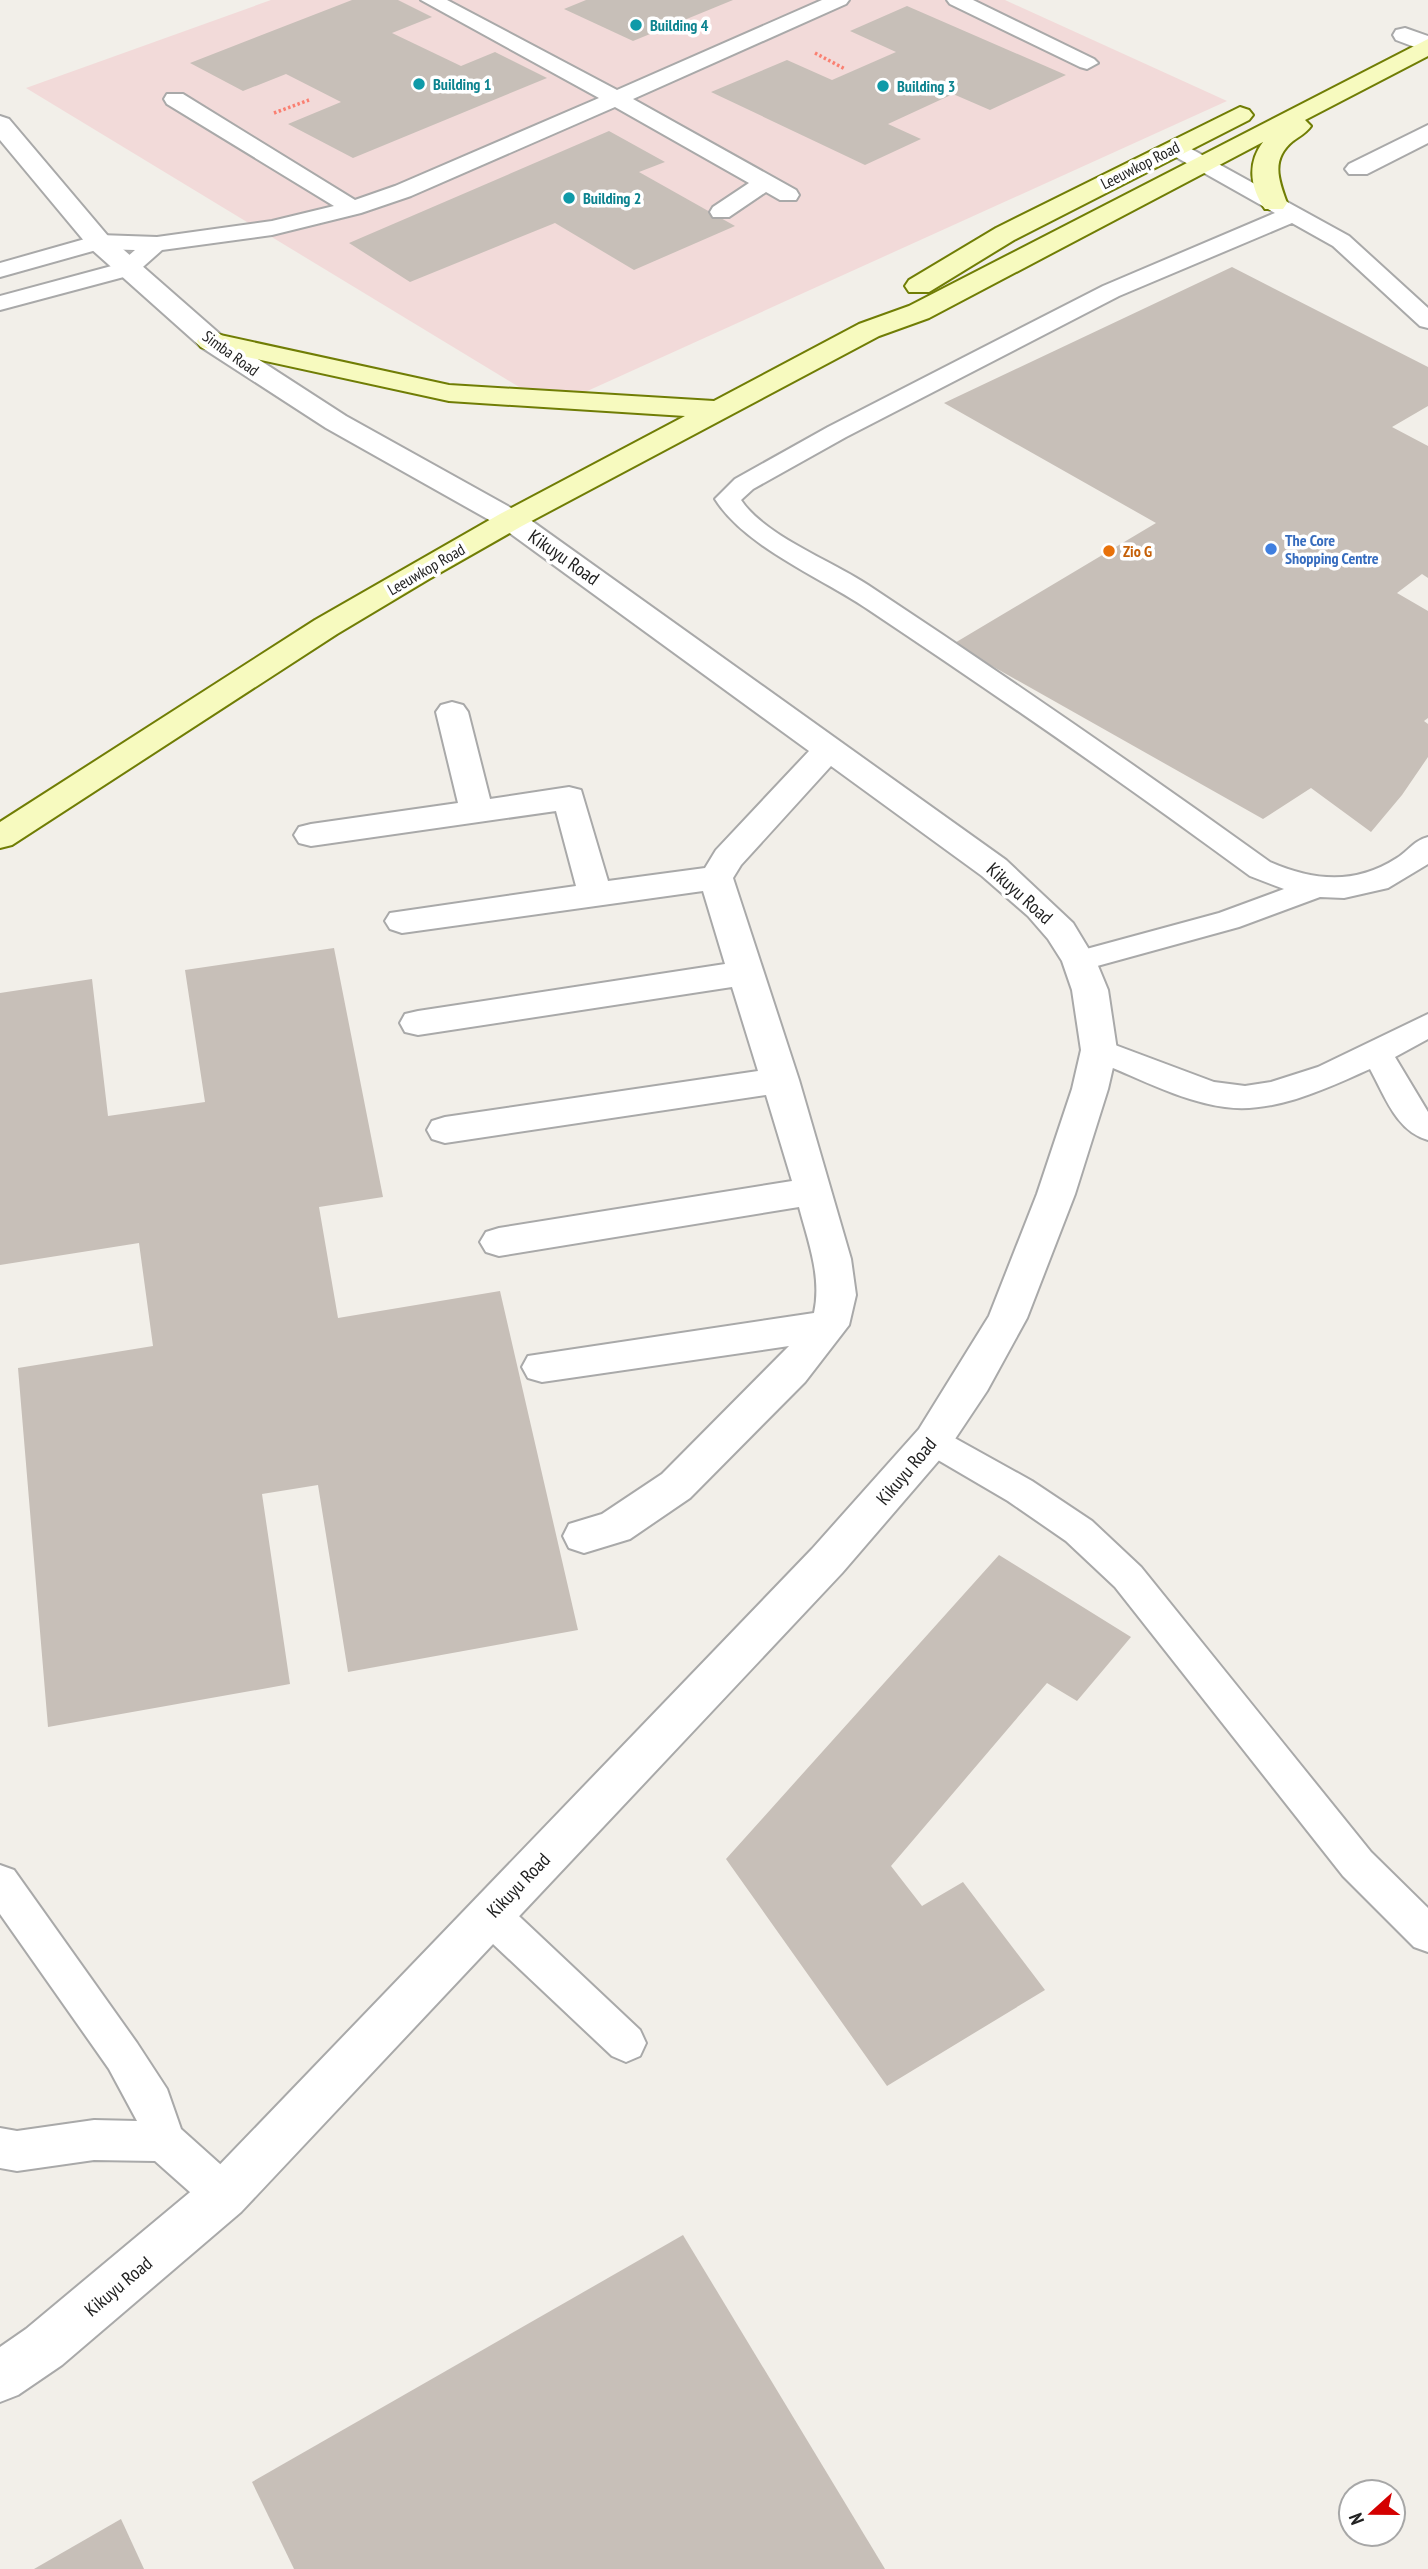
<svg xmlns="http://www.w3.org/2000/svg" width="1428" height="2569" font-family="'PT Sans Narrow',sans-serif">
  <rect width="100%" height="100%" fill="#f2efe9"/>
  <path fill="#f2dad9" d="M271,0H1005L1227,101L552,407L26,88Z"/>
  <g fill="#c7bfb8">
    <path d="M352,0H398L432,17L392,33L461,66L495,52L547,78L353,158L288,124L341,102L286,74L243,91L190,63Z"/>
    <path d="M586,0H733L633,41L564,9Z"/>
    <path d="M907,6L1066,75L990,110L953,94L888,124L921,139L865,165L711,92L787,60L832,80L896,52L850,31Z"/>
    <path d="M609,131L665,162L639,172L735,226L634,270L555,223L410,282L349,243Z"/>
    <path d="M1232,267L1428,367V406L1392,427L1428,446V578L1422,574L1397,593L1428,611V718L1424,721L1428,724V757L1402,795L1371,832L1311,788L1263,819L953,644L1156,523L944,403Z"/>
    <path d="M334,948L383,1197L319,1207L338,1318L500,1291L578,1630L348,1672L318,1485L262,1494L290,1684L48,1727L18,1368L153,1346L139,1243L0,1265V993L92,979L108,1116L205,1102L185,970Z"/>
    <path d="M999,1555L1131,1637L1077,1701L1047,1683L891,1866L922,1906L963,1882L1045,1990L887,2086L726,1859Z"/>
    <path d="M683,2235L885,2569H294L252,2482Z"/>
    <path d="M121,2519L144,2569H34Z"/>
  </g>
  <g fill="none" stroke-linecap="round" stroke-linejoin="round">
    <defs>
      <g id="lane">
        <path d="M421,0H447L617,90L822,0H849L846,4L633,99L796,190L799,195L796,200H780L766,192L729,217H713L710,212L713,207L749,183L615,107L411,196L361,213L272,235L162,250L135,274L0,310V296L119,264L135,250L100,249L0,277V263L99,235L157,237L272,221L334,206L167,104L164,99L167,94H183L355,200L395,186L599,98Z"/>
        <path d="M947,0H973L1094,59L1098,63L1087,69L1080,67L950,4Z"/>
        <path d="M1175,140L1349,236L1428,308V328L1420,326L1333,246L1292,223L1119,296L846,437L753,489L741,500C765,536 832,561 868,585C1004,675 1138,767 1270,862C1314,881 1355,885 1397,858C1408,851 1415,840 1428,837V864L1388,888L1344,898L1320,897L1239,927L1079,971L1068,968L1064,961L1068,954L1219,913L1284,889L1250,876C1125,784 998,696 869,610C822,578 745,547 715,499L735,479L828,427L1103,286L1275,213L1167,152L1164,147Z"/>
        <path d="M1428,1014V1039L1395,1057L1428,1112V1140C1396,1131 1385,1096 1370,1069C1327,1088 1274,1114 1225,1107C1178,1101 1132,1074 1088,1058L1084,1050L1088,1042L1099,1039L1214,1082L1245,1086L1271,1082L1318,1067Z"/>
        <path d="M933,1426L1032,1481L1092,1521L1141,1567L1371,1852L1428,1908V1952L1414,1947L1343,1876L1115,1587L1066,1541L1008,1501L921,1450L916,1440L921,1430Z"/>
        <path d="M0,1865L14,1870L137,2043L167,2089L181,2129L239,2181L245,2195L239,2209L224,2215L209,2209L155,2161L94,2160L17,2171L0,2168V2128L17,2131L94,2120L137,2121L109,2069L0,1914Z"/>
        <path d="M490,1897L504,1902L640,2030L646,2043L640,2056L626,2062L612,2056L476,1928L470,1915L476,1902Z"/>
      </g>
      <g id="street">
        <path d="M1405,28L1428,36V52L1396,40L1393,35L1396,30Z"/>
        <path d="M0,116L9,119L108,236L221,335L346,416L522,514L1006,860L1073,923L1096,961L1108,990L1117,1050L1108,1089L1075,1194L1027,1318L987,1391L947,1451L842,1573L241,2212L62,2365L18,2395L0,2402V2347L26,2329L207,2178L812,1549L919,1429L989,1316L1037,1194L1072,1089L1081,1050L1072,990L1062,961L1048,939L1028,916L982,876L831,766L741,865L733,878L799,1080L851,1259L856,1295L849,1325L805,1382L690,1498L630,1539L584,1553L569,1548L563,1536L569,1524L602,1514L662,1474L789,1346L542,1382L528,1378L522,1367L528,1356L814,1313C822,1277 808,1241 799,1207L499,1256L486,1252L480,1242L486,1232L499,1228L792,1181L766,1095L445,1143L432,1139L427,1130L432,1121L445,1117L758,1071L732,987L418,1035L405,1032L400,1023L405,1014L418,1011L725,964L703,891L402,933L390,929L385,921L390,913L576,886L556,811L311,846L299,843L294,835L299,827L311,824L458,803L436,712L441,705L452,702L463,705L468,712L490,799L569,787L581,790L608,881L705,868L716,850L809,751L500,526L326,428L201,347L90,248L0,140Z"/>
        <path d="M1428,125V143L1367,174H1349L1345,169L1349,164Z"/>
      </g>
      <g id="secondary">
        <path d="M1428,39V56L1305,120L1311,126C1306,133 1300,136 1293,141C1271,159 1278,179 1287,203L1283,209H1265C1250,188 1247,163 1263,142L929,318L879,336L522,526L429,579L337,634L12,845L0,848V822L315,620L500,514L685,416L449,401L201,347L197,341L201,335L211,333L449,385L714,401L859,324L909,306Z"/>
        <path d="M1240,107L1249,110L1253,115L1249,120L1014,240L929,292H909L905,286L909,280L996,228Z"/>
      </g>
    </defs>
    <use href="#lane" stroke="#a9a9a9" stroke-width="4"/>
    <use href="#street" stroke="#a9a9a9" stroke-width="4"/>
    <use href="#secondary" stroke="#707d05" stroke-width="4"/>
    <g stroke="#fa8072" stroke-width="3.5" stroke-dasharray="2.5 2.5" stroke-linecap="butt">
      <path d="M815,53L845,69"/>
      <path d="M274,113L309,100"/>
    </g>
    <use href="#lane" fill="#fff" fill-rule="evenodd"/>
    <use href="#street" fill="#fff" fill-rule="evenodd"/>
    <use href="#secondary" fill="#f7fabf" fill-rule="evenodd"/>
  </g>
  <g fill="#0f9aa8" stroke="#fff" stroke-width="2.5">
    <circle cx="636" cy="25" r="7"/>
    <circle cx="419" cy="84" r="7"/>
    <circle cx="883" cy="86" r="7"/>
    <circle cx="569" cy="198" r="7"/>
  </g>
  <circle fill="#3f7fe0" stroke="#fff" stroke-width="2.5" cx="1271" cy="549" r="7"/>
  <circle fill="#e8710a" stroke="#fff" stroke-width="2.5" cx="1109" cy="551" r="7"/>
  <g text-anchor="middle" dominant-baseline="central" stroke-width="7" stroke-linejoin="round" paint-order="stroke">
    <g font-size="16" font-weight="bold" fill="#0d838f" stroke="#fff" text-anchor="start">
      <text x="650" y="25">Building 4</text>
      <text x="433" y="84">Building 1</text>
      <text x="897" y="86">Building 3</text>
      <text x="583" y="198">Building 2</text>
    </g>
    <g font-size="16" fill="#222" stroke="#fff">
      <text transform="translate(1140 165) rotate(-27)">Leeuwkop Road</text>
      <text transform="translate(231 353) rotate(36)">Simba Road</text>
      <text transform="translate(426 569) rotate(-30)">Leeuwkop Road</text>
    </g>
    <g font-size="16" font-weight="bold" fill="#366cbe" stroke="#fff" text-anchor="start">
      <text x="1285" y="540">The Core<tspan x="1285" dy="18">Shopping Centre</tspan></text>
    </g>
    <g font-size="16" font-weight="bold" fill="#c56008" stroke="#fff" text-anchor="start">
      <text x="1123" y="551">Zio G</text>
    </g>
    <g font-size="19" fill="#222" stroke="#fff">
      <text transform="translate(564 557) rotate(35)">Kikuyu Road</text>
      <text transform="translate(1020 893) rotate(42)">Kikuyu Road</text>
      <text transform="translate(906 1471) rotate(-50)">Kikuyu Road</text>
      <text transform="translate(518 1885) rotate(-46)">Kikuyu Road</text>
      <text transform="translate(118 2286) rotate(-40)">Kikuyu Road</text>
    </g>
  </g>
  <g transform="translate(1372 2513) rotate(249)"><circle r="33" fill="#ffffff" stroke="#a7a7a7" stroke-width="2"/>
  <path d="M0-5L12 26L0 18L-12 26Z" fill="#d40000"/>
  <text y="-10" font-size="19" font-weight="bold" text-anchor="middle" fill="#222222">N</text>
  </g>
</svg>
